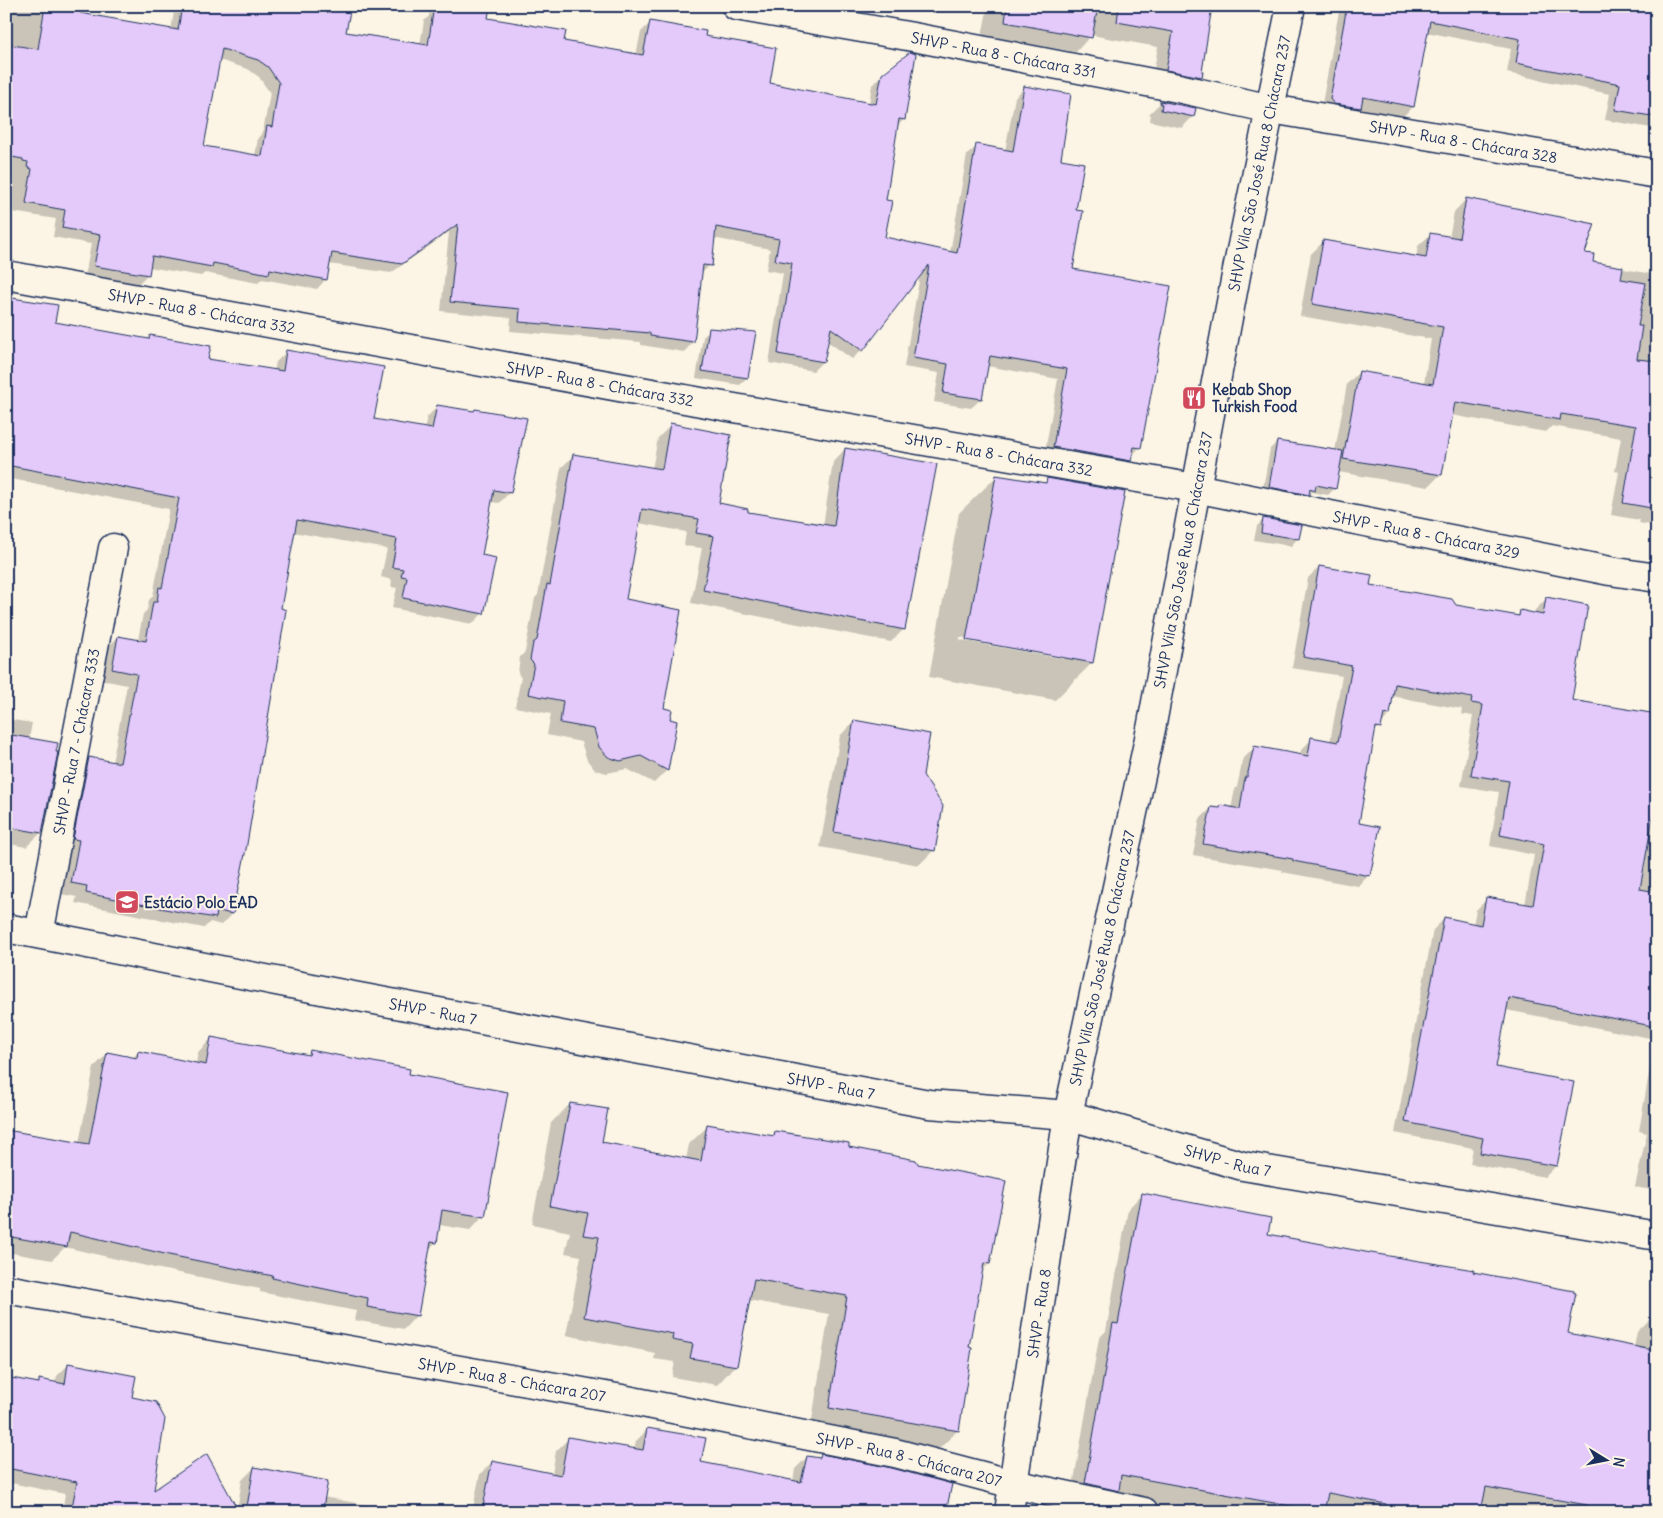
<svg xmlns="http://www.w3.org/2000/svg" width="1663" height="1518" font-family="Delius,sans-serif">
  <rect width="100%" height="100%" fill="#fcf5e5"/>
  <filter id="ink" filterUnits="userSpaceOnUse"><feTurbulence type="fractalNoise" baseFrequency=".02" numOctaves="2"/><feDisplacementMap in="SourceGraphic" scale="10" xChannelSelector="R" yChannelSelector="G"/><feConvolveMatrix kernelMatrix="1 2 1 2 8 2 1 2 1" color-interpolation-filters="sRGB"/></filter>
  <g filter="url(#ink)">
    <g fill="#0003" fill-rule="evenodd">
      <path d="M6,6H80L79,14L171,30L175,6H350L345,33L420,45L424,21L429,16L430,6H489L487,19L562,42L636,55L641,32L651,22L703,37L768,84L869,104L872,85L882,75L904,119L896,128L884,201V238L950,253L967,155L977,146L1005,151L1015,97L1025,87L1060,160L1074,211L1071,270L1140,447L1120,470L1044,457L1058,379L987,366L981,399L971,408L934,402L939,373L904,367L920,275L862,350L852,359L827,341L823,361L813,371L769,363L783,273L766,270L770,249L713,238L710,265L700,275L693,342L684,352L641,345V342L510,331L511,318L441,311L449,232L391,273L329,264L326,279L317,289L262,279L258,283L205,273L201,276L149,267L147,275L138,284L85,276L91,244L53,237L56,219L6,211ZM219,60L248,69L259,77L270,93L263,132L258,138L255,156L203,147Z"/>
      <path d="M988,6H1211L1201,77L1186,92L1151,85L1158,47L1091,35L1076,52L982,36Z"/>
      <path d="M1340,6H1657V129L1605,120L1610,94L1507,73L1511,49L1426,32L1413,107L1402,117L1359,108L1350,118L1321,109Z"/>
      <path d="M1161,102L1193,116L1182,128L1150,121L1151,115L1149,114Z"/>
      <path d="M1466,199L1583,254L1591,263L1657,275V526L1639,523L1640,520L1611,515L1619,472L1615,471L1621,438L1552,426L1546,432L1451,415L1440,475L1428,487L1338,472L1335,488L1328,495L1311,492L1306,497L1262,494L1270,449L1277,442L1335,451L1347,384L1359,372L1424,383L1431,339L1300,316L1311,254L1324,241L1416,258L1418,246L1431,234L1449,238L1454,212Z"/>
      <path d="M12,299L54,323L147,340L151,337L207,360L274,371L276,362L287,351L373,420L424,429L427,417L438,406L510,492L499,503L491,502L481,556L483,613L472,624L392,608L397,588L391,587L392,580L381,577L387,549L293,532L280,609L232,914L221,925L210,922L204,928L75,903L77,897L61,894L69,850L78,770L89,759L112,763L127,685L102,680L107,648L118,637L138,640L143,614L147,610L149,600L153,596L169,509L6,478V301H10Z"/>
      <path d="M710,330L755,333L747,378L740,385L696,378L703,337Z"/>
      <path d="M671,425L717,504L747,513L823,526L833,462L845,449L904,629L891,642L691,603L702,548L684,546L686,532L639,523L624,600L663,709L669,720L667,770L654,783L627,769L607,773L595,770L587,760L581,742L547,735L551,714L515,707L521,678L518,673L520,657L525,652L535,598L538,595L561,468L574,455L652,469L658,438Z"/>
      <path d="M997,476L1043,484L1048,480L1092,663L1055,700L929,677L959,513ZM960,637L1064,657V659L960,640Z"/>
      <path d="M1264,519L1298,538L1291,546L1254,540L1257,526Z"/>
      <path d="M1319,567L1369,586L1455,606L1516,617L1521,612L1534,614L1535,610L1546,599L1571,701L1651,714L1657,682V1191L1635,1187L1647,1133L1639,1131L1655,1039L1506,1010L1494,1068L1556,1166L1545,1177L1470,1164L1473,1148L1395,1133L1433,930L1444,919L1473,925L1476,910L1487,899L1525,905L1534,855L1490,846L1499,792L1461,786L1473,716L1461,714L1462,709L1392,696L1389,715L1373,734L1357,824L1369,875L1358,886L1282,872L1283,870L1193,855L1200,819L1211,808L1231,809L1235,789L1237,787L1243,759L1254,748L1300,756L1301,750L1312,739L1330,742L1342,676L1292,668L1308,578Z"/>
      <path d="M6,719L32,723L29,739L41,833L26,847L10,844L6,848Z"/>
      <path d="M854,721L922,775L934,850L919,865L820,847L840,736Z"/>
      <path d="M212,1038L306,1056L311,1051L408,1075L483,1216L470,1230L439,1225L435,1243L428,1250L417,1315L404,1329L354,1320L356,1311L260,1292V1289L155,1268L65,1247L52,1260L6,1252V1131L79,1143L94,1067L107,1054L132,1059L138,1052L196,1064L198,1052Z"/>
      <path d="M570,1104L600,1143L686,1160L689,1144L708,1126L771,1136L775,1132L847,1148L989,1264L981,1272L967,1348L958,1430L939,1449L811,1426L829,1314L748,1300L735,1366L717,1385L672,1377L675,1362L654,1359L655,1353L566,1335L581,1256L565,1253L570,1232L532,1224L551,1123Z"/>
      <path d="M1142,1194L1266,1235L1472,1273L1567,1334L1634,1347L1637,1332L1651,1318L1657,1319V1512H1532L1482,1503L1480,1512H1339L1324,1509L1323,1512H1233L1217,1509L1216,1512H1135L1071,1497L1099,1338L1106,1331L1128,1209Z"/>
      <path d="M69,1364L131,1398L152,1493L237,1510L242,1480L254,1468L323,1497L406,1512H62L65,1494L11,1483L6,1507V1378L36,1384L40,1381L55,1383L57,1376Z"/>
      <path d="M648,1429L699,1463L793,1482L795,1469L807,1457L818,1459L822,1456L945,1512H460L465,1506L473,1508L480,1474L492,1462L552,1474L556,1451L568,1439L634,1450L636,1441Z"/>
    </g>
    <g fill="#e3cafa" stroke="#1b2f5e" fill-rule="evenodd">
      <path d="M45,6H81L80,13L178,30L182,6H351L346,32L428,45L434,6H490L488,18L566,31L564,41L643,55L650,21L706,31L705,36L776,48L770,83L876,104L882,74L910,52L916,54L905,120L899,119L886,200L892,201L885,237L957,253L976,144L1013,151L1024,86L1071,94L1061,159L1084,163L1076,210L1083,211L1073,269L1171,286L1141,448L1134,447L1131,461L1053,447L1067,369L990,356L982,399L943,393L948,364L913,358L929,265L863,351L831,328L824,362L778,354L792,263L775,260L779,239L716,227L712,266L703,265L694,342L650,336V333L519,322L520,309L450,302L458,224L402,264L332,253L327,280L270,269L269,274L213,263L212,267L152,256L149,275L94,266L100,235L62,228L65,210L26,203L32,169L27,167L28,162L23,161V159L6,156V44L38,49ZM222,49L258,60L268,67L279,83L272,127L267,126L262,156L204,146Z"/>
      <path d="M1007,6H1098L1092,38L1005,22Z"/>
      <path d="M1119,6H1212L1202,72H1203L1202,77L1166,70L1173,32L1117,22Z"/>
      <path d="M1347,6H1625L1657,12V117L1615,110L1620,84L1516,63L1520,39L1430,21L1414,107L1363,97L1361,108L1334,104L1330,99Z"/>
      <path d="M1160,101L1196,108L1194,117L1161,110L1162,104L1160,103Z"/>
      <path d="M1466,198L1595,224L1585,253L1594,254L1593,262L1623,267L1621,279L1646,283L1638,326H1642L1637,359L1657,361V509L1623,503L1636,426L1561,414L1560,420L1455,402L1442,475L1343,459L1359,371L1433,384L1443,327L1312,304L1323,240L1426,258L1430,233L1459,238Z"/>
      <path d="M12,298L58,305L55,322L149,339L150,335L211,346L208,359L283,371L286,350L384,367L374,419L432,429L437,405L474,411L475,409L527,418L511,493L494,490L482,555L496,558L484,614L403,598L407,577L401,576L403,569L392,567L397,539L297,520L281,608L286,610L247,844L233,914L217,911L216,918L185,913L86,893L87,886L71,883L79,840L73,839L89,757L120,763L137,674L112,669L118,636L146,641L153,602H157L159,587L162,588L179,498L6,465V313L9,314Z"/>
      <path d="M709,328L756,332L748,378L702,371Z"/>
      <path d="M670,423L731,435L719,503L748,509V512L834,526L845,448L937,464L905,630L703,590L714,536L696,533L699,519L642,509L626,599L681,610L664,708L672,710L670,719L677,721L668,771L641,756L620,761L608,757L599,747L594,729L560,723L563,701L528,694L534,664L530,660L533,643L537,640L547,584L550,585L573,454L662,469Z"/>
      <path d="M1277,441L1343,451L1336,489L1316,485L1315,491L1310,489L1309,495L1269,487Z"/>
      <path d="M996,475L1046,483L1047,478L1125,492L1093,663L966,640Z"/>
      <path d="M1263,518L1302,525L1299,539L1261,533Z"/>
      <path d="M1319,566L1372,575L1370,585L1452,599L1456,605L1519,616L1520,610L1543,615L1546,597L1588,605L1572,700L1657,714V794L1640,889L1657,892V953L1651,984L1657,985V1027L1509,998L1496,1067L1574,1082L1557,1166L1480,1153L1483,1138L1405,1122L1444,917L1481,925L1486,897L1533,905L1544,844L1500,835L1509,781L1471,775L1483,705L1471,703L1472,698L1395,684L1390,715L1384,714L1381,728L1376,727L1359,823L1380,827L1370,876L1293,861V859L1203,844L1211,807L1220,808L1221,805L1240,809L1245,777H1247L1254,746L1308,756L1311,737L1338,742L1352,666L1303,657Z"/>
      <path d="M854,720L930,734L923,775L943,806L935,851L834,832Z"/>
      <path d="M6,734L58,743L56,752H58L42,833L6,827Z"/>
      <path d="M211,1037L309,1055L310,1050L410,1069L409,1074L508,1092L485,1217L442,1210L437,1243L431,1242L418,1316L367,1307L368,1298L272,1278L273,1276L169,1255L70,1232L67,1247L6,1236V1130L89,1144L107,1052L137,1058L138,1051L206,1065Z"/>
      <path d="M570,1103L608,1109L602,1142L701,1161L707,1124L774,1136L775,1131L849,1143V1147L916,1160L918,1164L1006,1181L990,1264L984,1263L969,1347L972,1348L959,1431L829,1408L847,1296L754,1279L737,1366L690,1358L693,1344L672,1340L673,1334L584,1317L599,1237L583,1235L588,1213L550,1206Z"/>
      <path d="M1142,1193L1271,1218L1268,1234L1371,1253L1474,1270L1473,1272L1574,1291V1293H1576L1568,1333L1657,1351V1512H1586L1587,1505L1486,1487L1481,1512H1385L1386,1504L1328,1493L1324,1512H1323L1121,1475L1119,1491L1085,1483L1113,1323L1118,1324Z"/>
      <path d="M68,1363L136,1376L132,1397L156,1402L165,1419L154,1490L207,1454L239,1512H71L77,1482L6,1468V1377L39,1383V1379L65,1384Z"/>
      <path d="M647,1428L706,1438L701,1462L801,1482L807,1456L820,1458L821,1454L892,1468L952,1484L946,1512H482L492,1461L561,1475L568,1437L643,1450Z"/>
      <path d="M254,1467L328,1481L322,1512H246Z"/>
    </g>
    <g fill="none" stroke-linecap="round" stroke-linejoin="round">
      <defs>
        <g id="minor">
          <path id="s1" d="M736,6L913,37L1178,88L1271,109L1657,174"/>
          <path id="s2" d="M6,275L723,406L1195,488L1610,571L1657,578"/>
          <path id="s3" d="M6,928L332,992L929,1104L1068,1115L1243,1166L1657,1236"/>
          <path id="s4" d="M39,934L113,548"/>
          <path id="s5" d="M6,1289L622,1399L895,1453L1013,1484L1144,1512"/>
          <path id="s6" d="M1009,1512L1068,1115L1151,729L1237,270L1291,6"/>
        </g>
      </defs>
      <use href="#minor" stroke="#1b2f5e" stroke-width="31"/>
      <use href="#minor" stroke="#fcf5e5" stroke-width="28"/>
    </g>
  </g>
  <defs>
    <symbol id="restaurant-square" viewBox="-11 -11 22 22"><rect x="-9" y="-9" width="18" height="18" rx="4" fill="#d1495b" stroke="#fcf5e5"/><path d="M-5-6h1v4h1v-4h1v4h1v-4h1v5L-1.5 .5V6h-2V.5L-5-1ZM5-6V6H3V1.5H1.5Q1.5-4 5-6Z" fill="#fff"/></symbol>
    <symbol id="university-square" viewBox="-11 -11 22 22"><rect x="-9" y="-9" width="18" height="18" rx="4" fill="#d1495b" stroke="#fcf5e5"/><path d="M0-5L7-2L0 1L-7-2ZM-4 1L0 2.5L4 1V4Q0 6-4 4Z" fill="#fff"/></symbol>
  </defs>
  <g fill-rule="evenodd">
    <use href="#restaurant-square" x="1180" y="384" width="28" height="28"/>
    <use href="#university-square" x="113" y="888" width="28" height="28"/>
  </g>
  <g text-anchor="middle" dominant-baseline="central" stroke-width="4" stroke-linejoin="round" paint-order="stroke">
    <g font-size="15" fill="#1b2f5e" stroke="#fcf5e5">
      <text stroke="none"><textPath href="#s1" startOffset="272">SHVP - Rua 8 - Chácara 331</textPath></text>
      <text stroke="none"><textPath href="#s1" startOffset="740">SHVP - Rua 8 - Chácara 328</textPath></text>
      <text stroke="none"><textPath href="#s6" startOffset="1372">SHVP Vila São José Rua 8 Chácara 237</textPath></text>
      <text stroke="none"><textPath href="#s2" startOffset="199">SHVP - Rua 8 - Chácara 332</textPath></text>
      <text stroke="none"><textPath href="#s2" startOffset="604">SHVP - Rua 8 - Chácara 332</textPath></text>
      <text stroke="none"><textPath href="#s2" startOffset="1009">SHVP - Rua 8 - Chácara 332</textPath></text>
      <text stroke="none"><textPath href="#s2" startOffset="1444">SHVP - Rua 8 - Chácara 329</textPath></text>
      <text stroke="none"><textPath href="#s6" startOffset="968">SHVP Vila São José Rua 8 Chácara 237</textPath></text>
      <text stroke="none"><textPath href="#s4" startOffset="196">SHVP - Rua 7 - Chácara 333</textPath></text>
      <text stroke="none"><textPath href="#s6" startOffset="562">SHVP Vila São José Rua 8 Chácara 237</textPath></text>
      <text stroke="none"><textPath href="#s3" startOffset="435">SHVP - Rua 7</textPath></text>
      <text stroke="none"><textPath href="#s3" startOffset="840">SHVP - Rua 7</textPath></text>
      <text stroke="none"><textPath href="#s3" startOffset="1245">SHVP - Rua 7</textPath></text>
      <text stroke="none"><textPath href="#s6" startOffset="201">SHVP - Rua 8</textPath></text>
      <text stroke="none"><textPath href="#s5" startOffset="514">SHVP - Rua 8 - Chácara 207</textPath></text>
      <text stroke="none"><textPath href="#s5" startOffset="919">SHVP - Rua 8 - Chácara 207</textPath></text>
    </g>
    <g font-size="15" font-weight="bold" fill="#1b2f5e" stroke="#fcf5e5" text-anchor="start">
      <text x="1212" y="389">Kebab Shop<tspan x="1212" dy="17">Turkish Food</tspan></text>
      <text x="144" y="902">Estácio Polo EAD</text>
    </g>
  </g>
  <rect width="1663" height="1518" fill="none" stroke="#fcf5e5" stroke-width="25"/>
  <rect x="12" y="12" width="1638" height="1493" fill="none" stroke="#1b2f5e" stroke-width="2" filter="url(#ink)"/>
  <g transform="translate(1606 1460) rotate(100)" stroke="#fcf5e5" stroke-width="4" paint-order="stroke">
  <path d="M0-4L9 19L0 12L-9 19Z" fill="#1b2f5e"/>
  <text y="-8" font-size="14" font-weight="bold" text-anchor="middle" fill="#1b2f5e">N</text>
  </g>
</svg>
